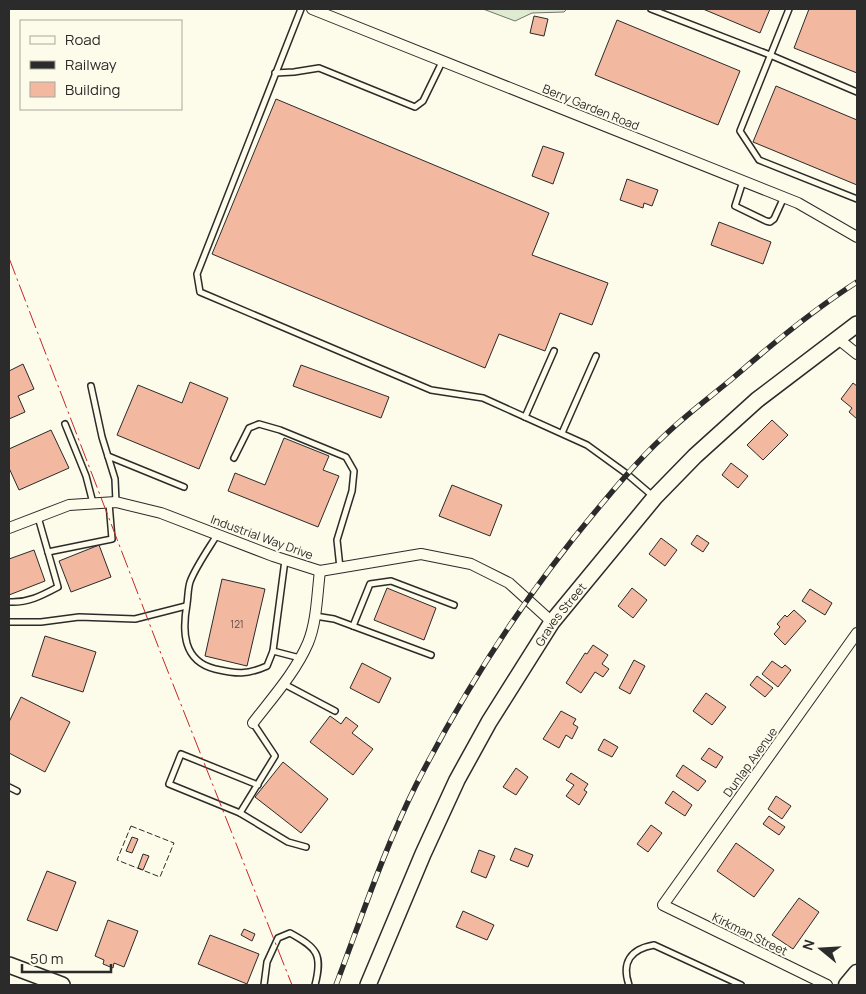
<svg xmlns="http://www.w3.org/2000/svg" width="866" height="994" font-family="Manrope,sans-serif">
  <rect width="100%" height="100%" fill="#fdfbea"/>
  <path fill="#deebd1" stroke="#74746e" d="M483,9H567L564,12L532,13L515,21Z"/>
  <g fill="#f2b8a0" stroke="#2b2b2b">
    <path d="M703,9H770L760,33Z"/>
    <path d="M809,9H857V73L794,48Z"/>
    <path d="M534,16L548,19L544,36L530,33Z"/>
    <path d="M617,20L740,71L718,125L595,75Z"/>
    <path d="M776,86L857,120V185L753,142Z"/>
    <path d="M276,99L549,213L532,255L608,283L592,325L560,313L545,351L499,334L485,368L212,254Z"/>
    <path d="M543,146L564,153L553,184L532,176Z"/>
    <path d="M627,179L658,190L652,206L644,203L643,208L620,200Z"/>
    <path d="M719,222L771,242L763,264L711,245Z"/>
    <path d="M23,364L34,389L18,396L25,412L9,419V371Z"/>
    <path d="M301,365L389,397L381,418L293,386Z"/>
    <path d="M190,382L228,398L199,469L117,435L138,385L182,403Z"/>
    <path d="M853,383L857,386V419L849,412L852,408L841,399Z"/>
    <path d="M772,420L788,435L763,460L747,445Z"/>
    <path d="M51,430L69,468L19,490L9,468V449Z"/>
    <path d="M284,438L329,456L323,470L339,476L318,527L228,491L235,473L265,485Z"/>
    <path d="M731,463L748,476L738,488L722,475Z"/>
    <path d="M452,485L502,505L490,536L439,516Z"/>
    <path d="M697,535L709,543L703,552L691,544Z"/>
    <path d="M661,538L677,550L665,566L649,554Z"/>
    <path d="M99,545L111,577L71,592L59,561Z"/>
    <path d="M34,550L45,581L9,595V559Z"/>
    <path d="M222,579L265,589L247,666L205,656Z"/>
    <path d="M387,588L436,608L424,640L374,620Z"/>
    <path d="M632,588L647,600L633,618L618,606Z"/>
    <path d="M810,589L832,603L825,615L802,601Z"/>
    <path d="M794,610L806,621L785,645L774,634L780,627L777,624L785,615L787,617Z"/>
    <path d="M45,636L96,652L83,692L32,676Z"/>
    <path d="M593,645L608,655L602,664L609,669L603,677L595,672L581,693L566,683L585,653L587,654Z"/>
    <path d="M634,660L645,666L630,694L619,688Z"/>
    <path d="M772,661L782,668L785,665L791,670L778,687L762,674Z"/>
    <path d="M362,663L391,678L379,703L350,688Z"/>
    <path d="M757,676L773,688L765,697L750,685Z"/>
    <path d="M706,693L726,707L712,725L693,711Z"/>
    <path d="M21,697L70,722L45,772L9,753V722Z"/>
    <path d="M561,711L576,719L573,724L578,727L572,739L566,735L559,748L543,739Z"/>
    <path d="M330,716L341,724L346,717L358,726L352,733L373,749L353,775L310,742Z"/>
    <path d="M604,739L618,747L612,757L598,750Z"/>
    <path d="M709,748L723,757L716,768L701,759Z"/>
    <path d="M283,762L328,799L301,833L255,797Z"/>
    <path d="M683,765L706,781L698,791L676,776Z"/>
    <path d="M516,768L528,777L516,795L503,787Z"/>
    <path d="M571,773L588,784L584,790L587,792L579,805L566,796L574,785L566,780Z"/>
    <path d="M673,791L692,805L685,816L665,803Z"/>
    <path d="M776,796L791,806L782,819L768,809Z"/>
    <path d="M769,816L785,827L779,835L763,824Z"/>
    <path d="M651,825L662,833L648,852L637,844Z"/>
    <path d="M132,837L138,839L132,853L126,851Z"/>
    <path d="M736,843L774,870L754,897L717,871Z"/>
    <path d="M515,848L533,855L528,867L510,860Z"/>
    <path d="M479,850L495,856L486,878L471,872Z"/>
    <path d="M143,854L149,856L143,870L138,868Z"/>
    <path d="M47,871L76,882L57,931L27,920Z"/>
    <path d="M799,898L819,912L793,949L772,935Z"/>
    <path d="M463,911L494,925L487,940L456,927Z"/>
    <path d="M108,920L138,931L124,967L114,963L113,968L103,964L104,960L95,956Z"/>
    <path d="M244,929L255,934L252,941L241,935Z"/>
    <path d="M210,935L259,954L247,984L198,964Z"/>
  </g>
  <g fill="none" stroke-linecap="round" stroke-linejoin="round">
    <defs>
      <g id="lane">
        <path d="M301,9L197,274L200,292L431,390L483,398L587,445L627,474L654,497"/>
        <path d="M651,9L770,55L857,92"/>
        <path d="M789,9L740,131L759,160L857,199"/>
        <path d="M275,73L294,72L319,68L415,107L423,101L442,62"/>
        <path d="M743,181L735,206L766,221L770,222L774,219L784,197"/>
        <path d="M91,386L102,437L115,479L116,502"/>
        <path d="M525,417L554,351"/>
        <path d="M65,424L86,476L93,503"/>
        <path d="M562,433L596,356"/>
        <path d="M108,456L184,487"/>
        <path d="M234,458L249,428L259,424L280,430L346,457L354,471L352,491L337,540L340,568"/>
        <path d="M217,535C209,548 195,568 190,582C188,588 188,597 187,604C182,632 183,661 215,669C237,674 247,675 267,666L273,651"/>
        <path d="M48,552L112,539L109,503"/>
        <path d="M285,560L273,651L300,658"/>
        <path d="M9,602C28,603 41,596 58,587L38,517"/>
        <path d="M315,616L334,619L431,655"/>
        <path d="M9,622H41L79,617L135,619L186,606"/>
        <path d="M353,626L370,584L391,581L454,605"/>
        <path d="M284,684L335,711"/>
        <path d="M253,723L275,756L240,813L169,784L181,754L258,785"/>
        <path d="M9,787L17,791"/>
        <path d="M240,813L288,842L306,847"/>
        <path d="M264,985L267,962L278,938L290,933C317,948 323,954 315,985"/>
        <path d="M629,985C621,962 631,949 654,945L741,985"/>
      </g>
      <g id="street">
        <path d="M312,9L798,203L857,237"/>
        <path d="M837,338L857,354"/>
        <path d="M9,528L69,505L116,502L161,513L273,556L320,571L421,554L471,564L509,583L552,622"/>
        <path d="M253,723C272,698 295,673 308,643C317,621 317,594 320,571"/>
        <path d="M827,985L663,905L857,633"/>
      </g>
      <g id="secondary">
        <path d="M9,965L62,985"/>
        <path id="s1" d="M368,985L423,854L457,780L489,722L552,622L655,497L695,456L757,400L857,324"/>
      </g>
      <path id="primary" d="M847,985L857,973"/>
    </defs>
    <use href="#lane" stroke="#2b2b2b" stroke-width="8"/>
    <use href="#street" stroke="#2b2b2b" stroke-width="12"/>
    <use href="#secondary" stroke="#2b2b2b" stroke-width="18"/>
    <use href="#primary" stroke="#2b2b2b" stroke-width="19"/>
    <use href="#lane" stroke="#fdfbea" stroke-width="5"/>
    <use href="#street" stroke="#fdfbea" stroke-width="10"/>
    <use href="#secondary" stroke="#fdfbea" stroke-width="15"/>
    <use href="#primary" stroke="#fdfbea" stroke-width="16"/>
    <defs>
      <path id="rail" d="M336,985C361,919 384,849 416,785C466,687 524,597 595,512C616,487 637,461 661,439C683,417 709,398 733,378C772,344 813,310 857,282"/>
    </defs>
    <use href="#rail" stroke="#2b2b2b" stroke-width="5.5"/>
    <use href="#rail" stroke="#fdfbea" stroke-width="4" stroke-dasharray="11" stroke-linecap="butt"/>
    <path stroke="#2b2b2b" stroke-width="1" stroke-dasharray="6 2.5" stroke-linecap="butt" d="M131,826L174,843L160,877L117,860Z"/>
    <path stroke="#c62828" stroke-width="1" stroke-dasharray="18 4 2.5 4" stroke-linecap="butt" d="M9,258L163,659L292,985"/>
  </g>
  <g text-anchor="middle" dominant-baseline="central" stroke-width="4" stroke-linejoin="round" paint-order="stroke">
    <g font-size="10" fill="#5d4e48">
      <text x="237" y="624">121</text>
    </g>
    <g font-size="12" fill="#2b2b2b" stroke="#fdfbea">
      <text transform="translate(591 107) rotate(22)">Berry Garden Road</text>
      <text transform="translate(262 537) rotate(20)">Industrial Way Drive</text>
      <text stroke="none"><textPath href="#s1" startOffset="419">Graves Street</textPath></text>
      <text transform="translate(750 762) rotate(-54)">Dunlap Avenue</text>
      <text transform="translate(750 934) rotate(26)">Kirkman Street</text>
    </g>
  </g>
  <rect width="866" height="994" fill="none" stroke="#2b2b2b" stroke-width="20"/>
  <rect x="20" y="20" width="162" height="90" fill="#fdfbea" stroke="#a9a89e"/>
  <rect x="30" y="36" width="25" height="8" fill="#fdfbea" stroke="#a9a89e"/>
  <text x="65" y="45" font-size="15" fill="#2b2b2b">Road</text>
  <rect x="30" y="61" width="25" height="8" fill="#2b2b2b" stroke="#a9a89e"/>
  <text x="65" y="70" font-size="15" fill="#2b2b2b">Railway</text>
  <rect x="30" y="82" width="25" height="15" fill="#f2b8a0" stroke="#a9a89e"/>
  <text x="65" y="95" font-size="15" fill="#2b2b2b">Building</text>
  <g transform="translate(821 949) rotate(288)" stroke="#fdfbea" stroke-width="4" paint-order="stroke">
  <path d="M0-4L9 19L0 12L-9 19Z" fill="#2b2b2b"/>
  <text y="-8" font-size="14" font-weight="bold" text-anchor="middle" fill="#2b2b2b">N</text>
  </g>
  <path d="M22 964v8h89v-8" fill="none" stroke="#2b2b2b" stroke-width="2.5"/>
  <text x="30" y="964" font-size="15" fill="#2b2b2b" stroke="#fdfbea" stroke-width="4" paint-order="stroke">50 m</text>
</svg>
